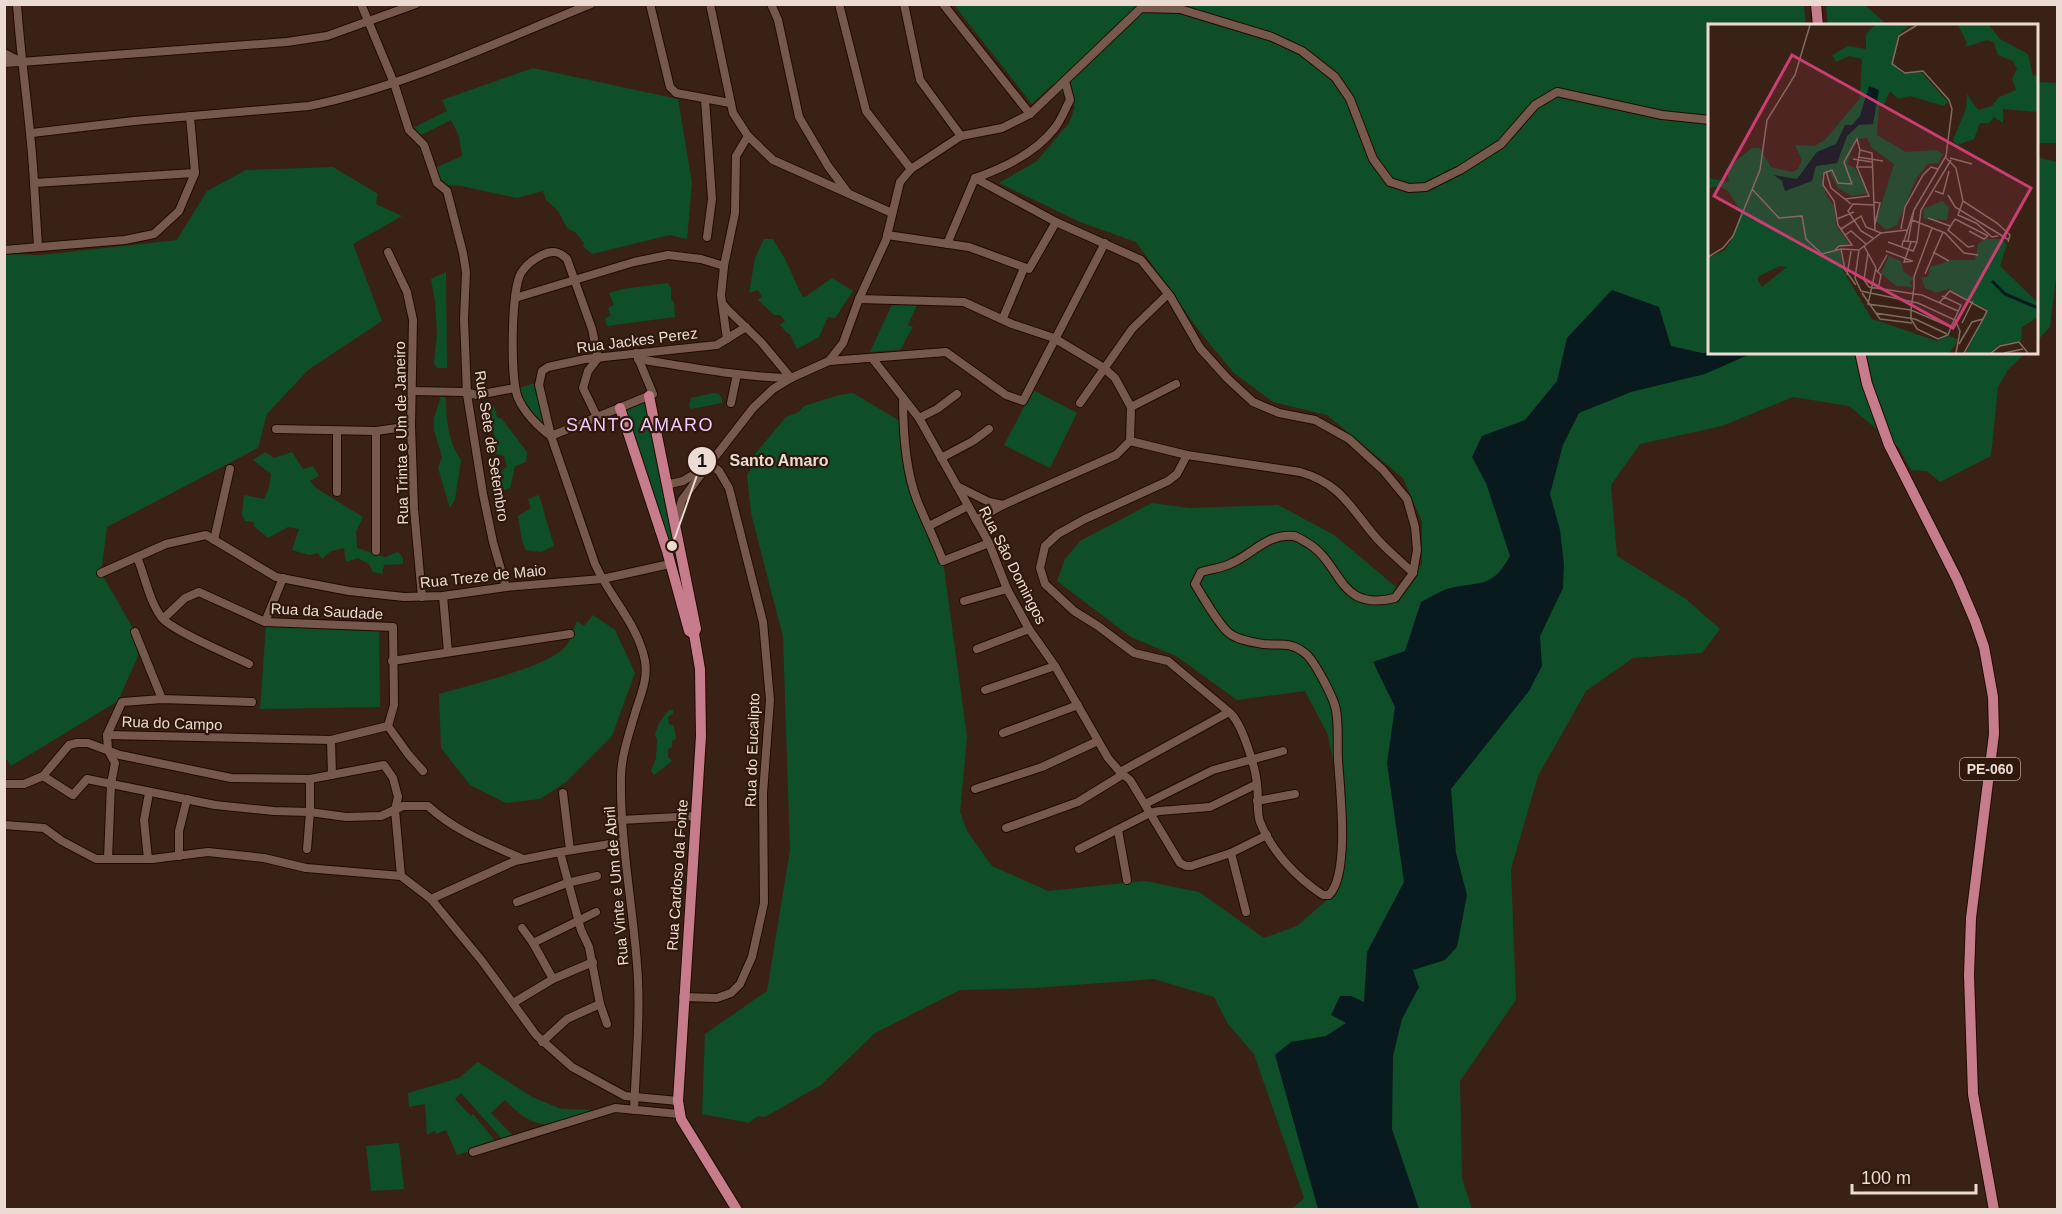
<svg xmlns="http://www.w3.org/2000/svg" width="2062" height="1214" font-family="Arial,sans-serif">
  <rect width="100%" height="100%" fill="#3a2115"/>
  <g fill="#0e4f29">
    <path d="M954,5H1804L1806,25L1710,26V352L2025,353L2008,370L1998,387L1991,456L1940,482L1927,471L1911,470L1899,448L1849,406L1793,397L1722,426L1640,444L1611,485L1617,556L1686,599L1720,629L1702,653L1633,658L1586,691L1538,776L1511,869L1516,1000L1460,1081L1462,1178L1472,1209H1292L1304,1198L1254,1054L1228,1024L1214,997L1154,979L1034,988L960,990L875,1033L821,1085L765,1117L758,1116L749,1123L702,1114L705,1034L767,991L790,850L783,637L751,513L747,475L751,469L749,461L786,417L799,412L804,406L839,395L853,393L903,423L910,475L943,561L967,737L960,812L967,831L992,866L1048,891L1145,881L1199,892L1264,938L1297,926L1334,894L1344,821L1328,735L1305,691L1237,700L1176,656L1131,637L1057,581L1065,559L1080,541L1152,503L1189,508L1278,505L1334,535L1396,587L1422,564V522L1403,478L1327,415L1273,402L1234,373L1200,332L1136,242L1080,222L999,183L1037,161L1069,123L1075,107L1053,84L1032,104Z"/>
    <path d="M1826,5H1865L1887,25H1828Z"/>
    <path d="M533,68L678,99L692,183L687,239L670,235L592,254L583,246L584,243L576,233L567,228L558,211L546,200L543,191L517,198L461,186L438,184L433,169L462,156L459,136L451,120L417,137L413,128L447,111L442,100Z"/>
    <path d="M2037,82L2057,83V143H2037Z"/>
    <path d="M2036,157L2058,162V263L2050,327L2037,341Z"/>
    <path d="M333,167L378,194L376,204L402,216L353,244L382,321L308,370L267,414L258,448L107,527L101,573L143,645L118,701L11,766L5,757V254L41,255L177,240L207,191L246,170Z"/>
    <path d="M764,239H773L785,259L802,296L805,297L832,278L853,291L835,318L828,317L819,337L797,349L790,334L787,333L780,325L785,321L780,315H774L758,300L762,297L758,290L749,293L755,258Z"/>
    <path d="M446,272L447,368H438L434,364L437,333L435,301L431,279Z"/>
    <path d="M668,283L671,289V299L674,302L675,317L607,326L605,318L611,316L608,308L614,305L609,293L623,289Z"/>
    <path d="M896,296L918,303L908,325L913,327L900,350L870,352Z"/>
    <path d="M535,383L547,429L544,428L523,401L519,388Z"/>
    <path d="M1033,390L1077,413L1050,468L1004,445Z"/>
    <path d="M714,393L719,394L722,399V403L691,409L689,406L691,398Z"/>
    <path d="M441,396L446,398C446,420 448,442 461,460L455,499L450,508L438,468L442,457L434,430V418Z"/>
    <path d="M642,403L646,404L676,549L672,551L626,411Z"/>
    <path d="M494,405L497,417L502,419L527,452L526,462L515,466L510,488L498,492L499,474L507,466L504,456L494,453L495,439L489,409Z"/>
    <path d="M265,452L274,458L292,452L303,469L313,466L319,476L310,481L316,488L363,517L356,532L357,548L385,557L398,552L403,558V564L384,565L382,574L373,572L369,564L358,558L346,562L344,548L331,551L322,559L318,553L309,555L292,550L299,529L288,527L268,538L254,526V522L245,521L242,514L244,495L264,499L269,488L271,474L253,460Z"/>
    <path d="M539,495L554,546L541,552L526,550L522,541L518,516L531,508L528,499Z"/>
    <path d="M593,615L615,630L635,673L612,736L566,782L540,799L506,803L470,785L441,748L439,694C469,685 540,669 562,650C571,643 573,630 577,621L584,626Z"/>
    <path d="M266,625L379,628L380,707L260,709Z"/>
    <path d="M669,710H673V714L668,717L669,724L674,726L676,739L672,741V747L668,749V757L672,761L654,775L651,771L656,758L657,740L655,734L659,723Z"/>
    <path d="M478,1062L532,1097L561,1109L601,1110C557,1124 541,1138 505,1100L491,1113L514,1137L503,1140L461,1093L455,1099L471,1116L473,1114L496,1142L457,1155L446,1130L436,1134L435,1131L427,1135L425,1104L409,1107L408,1093L459,1078Z"/>
    <path d="M399,1143L404,1189L371,1191L366,1146Z"/>
  </g>
  <path fill="#081a1e" d="M1612,290L1659,307L1671,346L1702,353L1747,352L1748,355L1705,374L1631,392L1579,413L1563,445L1550,494L1560,530L1564,565L1563,588L1540,636L1542,666L1529,691L1451,789L1456,853L1467,895L1457,947L1445,960L1413,970L1419,987L1402,1019L1393,1056L1392,1129L1419,1209H1318L1275,1055L1291,1042L1326,1036L1346,1023L1331,1015L1340,996H1351L1364,1002L1367,952L1404,882L1387,763L1395,707L1373,662L1405,651L1421,602C1429,598 1438,592 1447,589C1478,580 1491,591 1510,556L1486,483L1472,457L1482,436L1525,420L1557,381L1567,338Z"/>
  <g fill="none" stroke-linecap="round" stroke-linejoin="round">
    <defs>
      <g id="minor">
        <path d="M17,4C21,64 31,123 34,183L195,173"/>
        <path d="M361,4L394,83L409,130L424,145L437,183L447,191L463,253L466,272L464,319L467,394L483,494L493,542L506,587"/>
        <path d="M650,4L670,87L676,93L730,103"/>
        <path d="M710,4L733,113L748,136L773,160L892,213"/>
        <path d="M771,4L778,20L799,117L828,166L848,193"/>
        <path d="M839,4L866,111L911,169"/>
        <path d="M904,4L920,80L961,136"/>
        <path d="M943,4L1030,114"/>
        <path d="M4,53L21,62L287,42L327,36L416,4"/>
        <path d="M4,63L20,62"/>
        <path d="M1065,81L1070,100C1065,109 1061,121 1054,129C1035,153 1004,168 975,178L1056,222L1141,260L1170,296L1200,348L1227,378L1253,402L1279,413L1315,420L1349,439L1383,470L1407,499L1415,527L1417,550L1413,573L1395,598C1336,612 1344,564 1306,542C1302,540 1298,537 1294,536C1268,533 1254,553 1232,563C1223,568 1211,569 1201,572L1195,584C1203,597 1218,624 1229,633C1237,640 1253,642 1263,644C1281,646 1291,641 1306,654C1315,662 1334,698 1336,710C1339,726 1337,744 1338,760C1340,790 1350,874 1329,895H1323C1297,878 1272,852 1260,822C1256,810 1259,798 1257,785C1256,769 1242,722 1229,712L1120,772"/>
        <path d="M705,99L712,199L707,237"/>
        <path d="M32,133L134,121L309,106C406,86 499,41 591,4"/>
        <path d="M748,136L736,156L735,213L724,266L721,295L722,303L727,309L761,342L791,378"/>
        <path d="M34,183L38,246"/>
        <path d="M887,235L969,247L1029,269L1056,222"/>
        <path d="M947,244L975,178"/>
        <path d="M4,250L125,240L154,234L179,211L195,173L190,116"/>
        <path d="M388,252L407,292L413,320L411,426L414,509L422,597"/>
        <path d="M515,298L634,262L668,255L701,259L724,266"/>
        <path d="M859,299L964,302L1012,324L1054,338L1104,368L1115,378L1131,407L1130,441L1116,455L1003,505L976,520"/>
        <path d="M722,303L727,339"/>
        <path d="M1003,318L1024,268"/>
        <path d="M872,358L919,418L989,543L1007,589L1029,629L1055,666L1108,758L1120,772L1130,780L1180,863L1186,866H1191L1231,853L1267,835"/>
        <path d="M638,359C689,367 739,377 791,378"/>
        <path d="M829,361L946,352L1006,395L1023,401L1105,243"/>
        <path d="M412,391L464,392L477,395L515,388"/>
        <path d="M903,398C903,431 905,469 917,500C925,520 935,540 943,561L989,543"/>
        <path d="M731,403L737,374"/>
        <path d="M1080,403L1132,329L1168,294"/>
        <path d="M1131,407L1176,384"/>
        <path d="M919,418L937,409L957,394"/>
        <path d="M276,429L376,431L411,426"/>
        <path d="M376,431V551"/>
        <path d="M337,432V492"/>
        <path d="M551,436C538,427 524,412 518,398C510,379 511,290 521,273C526,265 534,259 542,255C552,250 559,251 567,259L592,329L598,358L588,371L583,388L597,417"/>
        <path d="M551,436L539,385L542,371L548,367L585,359L717,345L746,327"/>
        <path d="M1130,441L1187,455L1300,472C1339,483 1349,505 1373,534C1384,548 1400,560 1413,573"/>
        <path d="M1187,455L1177,474L1168,481L1085,519L1058,534L1045,546L1040,568L1045,584L1074,611L1098,626L1134,653L1168,661L1229,712"/>
        <path d="M941,458L973,441L989,429"/>
        <path d="M665,480L670,484L683,481L708,466L753,408L773,389L791,378L829,361L843,343L859,299L886,240L900,182L911,169L961,136L1002,128L1030,114L1141,8L1180,9L1272,37L1302,51L1335,77L1350,99L1373,159L1390,182L1409,188L1426,187L1460,170L1501,144L1535,105L1557,92L1662,115L1710,120"/>
        <path d="M957,486L989,502L1003,505"/>
        <path d="M676,521L682,500L702,473"/>
        <path d="M929,526L968,506"/>
        <path d="M214,540L230,469"/>
        <path d="M137,557C145,576 149,601 162,618C173,631 231,655 249,664"/>
        <path d="M101,573L166,544L206,535L276,577L349,591L404,597L443,596L506,587L602,579L670,564"/>
        <path d="M443,596L448,652"/>
        <path d="M964,601L1007,589"/>
        <path d="M163,619L185,598L199,592L265,622L393,627L394,705L388,726"/>
        <path d="M265,622L283,578"/>
        <path d="M135,632L162,699"/>
        <path d="M977,649L1029,629"/>
        <path d="M392,661L570,634"/>
        <path d="M985,690L1055,666"/>
        <path d="M388,726L408,754L423,771"/>
        <path d="M1003,733L1078,705"/>
        <path d="M107,735L331,740L388,726"/>
        <path d="M331,740L332,775"/>
        <path d="M43,776L73,795L87,779L215,805L274,811L310,812L346,817L381,816L403,806H428C455,831 489,844 523,859"/>
        <path d="M4,784H24L43,776L69,745L77,743H88L120,755L231,778L310,779L384,765L393,778L398,797L395,810L401,876"/>
        <path d="M975,789L1042,767L1098,741"/>
        <path d="M563,793L570,850"/>
        <path d="M1257,801L1295,794"/>
        <path d="M1145,804L1213,770L1283,751"/>
        <path d="M621,820L696,816"/>
        <path d="M4,825L44,828L62,841L96,859H152L208,852L264,858L306,868L401,876L431,899L482,961L536,1035L572,1067L625,1096L678,1101"/>
        <path d="M1006,828L1078,802L1122,775"/>
        <path d="M1118,830L1127,880"/>
        <path d="M307,849L310,812V779"/>
        <path d="M1079,849L1150,813L1159,811L1210,807L1257,784"/>
        <path d="M1231,853L1246,912"/>
        <path d="M179,856V831L187,799"/>
        <path d="M108,859L111,784L115,763L108,750L107,735L122,702L162,699L252,702"/>
        <path d="M148,859L144,820L149,793"/>
        <path d="M431,899L515,861L560,852"/>
        <path d="M517,902L567,883L597,876"/>
        <path d="M533,943L596,912"/>
        <path d="M553,979L593,962"/>
        <path d="M683,997L717,998L731,993L740,984L752,957L764,903L763,793L770,700L763,622L729,488L719,471L710,464"/>
        <path d="M513,1003L553,979L533,943L522,928"/>
        <path d="M607,1024L600,1004L589,947L581,930L560,852L623,842"/>
        <path d="M542,1042L567,1019L600,1004"/>
        <path d="M634,1110C636,1061 641,1012 637,964C632,901 620,840 621,777C621,756 630,731 636,710C641,694 648,679 645,661C638,624 610,598 595,564L551,436L653,394L636,353"/>
        <path d="M473,1152L615,1108L679,1114"/>
      </g>
      <g id="major">
        <path d="M1816,4L1818,26"/>
        <path d="M1860,352L1867,384L1889,445L1957,579L1975,621L1984,647L1993,697L1994,734L1971,918L1969,975L1973,1094L1994,1210"/>
        <path d="M620,408L667,551L689,631L694,634L696,629L649,396"/>
        <path d="M694,634L700,669L701,736L678,1101L681,1119L737,1210"/>
      </g>
    </defs>
    <use href="#minor" stroke="#200a02" stroke-width="10"/>
    <use href="#major" stroke="#200a02" stroke-width="12"/>
    <use href="#minor" stroke="#76594c" stroke-width="8"/>
    <use href="#major" stroke="#c67c8a" stroke-width="10"/>
  </g>
  <g text-anchor="middle" dominant-baseline="central" stroke-width="4.5" stroke-linejoin="round" paint-order="stroke">
    <rect fill="#2f180c" stroke="#b3a097" stroke-width="1.5" x="1960" y="758" width="60" height="22" rx="4.5"/>
    <g font-size="14" font-weight="bold" fill="#ecdbd3">
      <text x="1990" y="769">PE-060</text>
    </g>
    <g font-size="15" fill="#ecdbd3" stroke="#2f180c">
      <text transform="translate(637 340) rotate(-7)">Rua Jackes Perez</text>
      <text transform="translate(401 433) rotate(-91)">Rua Trinta e Um de Janeiro</text>
      <text transform="translate(492 446) rotate(81)">Rua Sete de Setembro</text>
      <text transform="translate(1013 565) rotate(63)">Rua São Domingos</text>
      <text transform="translate(483 576) rotate(-6)">Rua Treze de Maio</text>
      <text transform="translate(327 611) rotate(3)">Rua da Saudade</text>
      <text transform="translate(172 723) rotate(2)">Rua do Campo</text>
      <text transform="translate(752 750) rotate(-88)">Rua do Eucalipto</text>
      <text transform="translate(677 875) rotate(-86)">Rua Cardoso da Fonte</text>
      <text transform="translate(616 886) rotate(-95)">Rua Vinte e Um de Abril</text>
    </g>
    <g font-size="18" letter-spacing="1.5" fill="#f4cbfd" stroke="#2f180c">
      <text x="640" y="425">SANTO AMARO</text>
    </g>
  </g>
  <g transform="translate(1708 24)">
    <rect width="330" height="330" fill="#3a2115"/>
    <path d="M167,1H202L191,10L184,36L194,49L212,47L240,78L236,82L202,72L190,75L182,67L176,80L171,82L169,111L198,128L228,126L235,130L230,139L220,140L208,155L189,201L178,206L168,197L186,140L164,124L159,114L148,115L139,140L147,144L160,169L144,172L130,164L121,147L114,152L118,171L126,182L129,203L141,219L128,223L132,226L136,248L164,295L229,317L240,312L249,315L248,320L241,329H0V234L17,226L23,217L33,188L20,167L11,162L0,164V154L21,158L18,145L44,124H52L63,143L84,148L90,145L94,136L87,121L106,122L117,116L152,74L154,35L141,32L128,38L124,31L140,22L158,25V10ZM72,242L79,243L54,263L49,255L51,252ZM250,1H281L292,15L320,30L325,52L330,50V88L295,85V99L286,93L281,99H272L266,115L249,121L245,116L258,85L259,70L270,86L284,82L291,73L308,66L304,55L309,45L305,37L290,31L286,19L280,16L257,23L259,19ZM234,177L241,183L239,196L216,195L215,185ZM277,215H293L299,220L292,242L330,279V293L314,303L313,317L291,321L282,329H257L280,286L240,265L228,269L217,264L213,253H220L222,243L244,236H267L270,220ZM181,232L193,237L195,247L206,255L201,259L206,263L188,262L173,249Z" fill="#0e4f29" fill-rule="evenodd"/>
    <path d="M161,62L171,66L165,100L151,101L139,112L129,139L108,142L104,157L77,167L74,157L66,151L89,155L109,128L128,120L137,101H144L152,92Z" fill="#081a1e"/>
    <path fill="none" stroke="#081a1e" stroke-width="3" d="M284,257L297,270L330,284"/>
    <path fill="none" stroke="#816b61" stroke-width="1.5" d="M152,126L164,129L167,207M150,133L175,137M237,133L248,144L255,177L289,199L302,211L300,218M242,134L264,140M145,135L164,138M118,147L123,164L143,180M44,165L71,194L94,192L98,215L114,230L133,225L151,226L173,209L199,206M227,167L235,170L241,147M240,171L247,183L301,216M137,175L161,172L149,143M255,177L250,191L268,199L284,213L290,212M166,178L172,179L167,200M206,186L238,132L244,85L241,76L215,47L197,49L184,40L191,12L209,1M220,194L242,202M129,195L146,188M247,195L240,206L260,223L266,222M247,195L280,212M204,196L237,209L256,229L270,231M133,205L153,192L158,203L173,209M193,205L197,183L215,151L223,143L230,145M261,207L276,215L280,212M137,211L143,207L158,220M165,214L153,207L140,187L145,180L166,181M196,217L206,186L200,217M180,218L205,227L209,218M203,218L196,238L205,237M156,222L168,244L160,280L203,286L243,303L240,311L230,315L209,305L203,295V286L206,263V253L224,204M194,222L195,217L209,218L213,186L243,136M133,225L137,246L148,261M127,226L131,222L144,221L130,201L126,177L115,161L116,149L124,146L130,159L144,160L136,138L149,115L152,126L149,143H165M151,226L147,254L153,267L210,279L247,296L252,307L248,329M178,227L204,237M225,228L241,237M160,229L156,256L161,263L214,271L250,287M0,233L15,224L25,212L52,146L59,96L87,51L102,1M168,246L173,251L170,265M170,247L179,231M217,250L235,208M139,251L143,227M154,269L172,295L204,299M234,272L253,281L243,303M231,279L242,267L279,287L275,295L264,298L251,320M167,289L207,295L239,310M254,299L265,277M256,329L275,295M283,329L292,322L311,318L320,329M296,329L315,325"/>
    <path fill="#ca3f73" fill-opacity="0.15" stroke="#ca3f73" stroke-width="3" d="M84,31L323,164L245,304L6,172Z"/>
    <rect width="330" height="330" fill="none" stroke="#ecdbd3" stroke-width="3"/>
  </g>
  <path fill="none" stroke="#ecdbd3" stroke-width="2" d="M672 546L702 461"/>
  <g fill="#ecdbd3" stroke="#2f180c" stroke-width="2">
    <circle cx="672" cy="546" r="6"/>
    <circle cx="702" cy="461" r="15"/>
  </g>
  <g font-size="18" text-anchor="middle" font-weight="bold" fill="#111">
    <text x="702" y="467">1</text>
  </g>
  <g font-size="16" text-anchor="middle" font-weight="bold" fill="#ecdbd3" stroke="#2f180c" stroke-width="4.5" stroke-linejoin="round" paint-order="stroke">
    <text x="779" y="466">Santo Amaro</text>
  </g>
  <rect width="2062" height="1214" fill="none" stroke="#ecdbd3" stroke-width="12"/>
  <path d="M1852 1184v9h124v-9" fill="none" stroke="#ecdbd3" stroke-width="3"/>
  <text x="1861" y="1184" font-size="18" fill="#ecdbd3" stroke="#2f180c" stroke-width="4.5" paint-order="stroke">100 m</text>
</svg>
